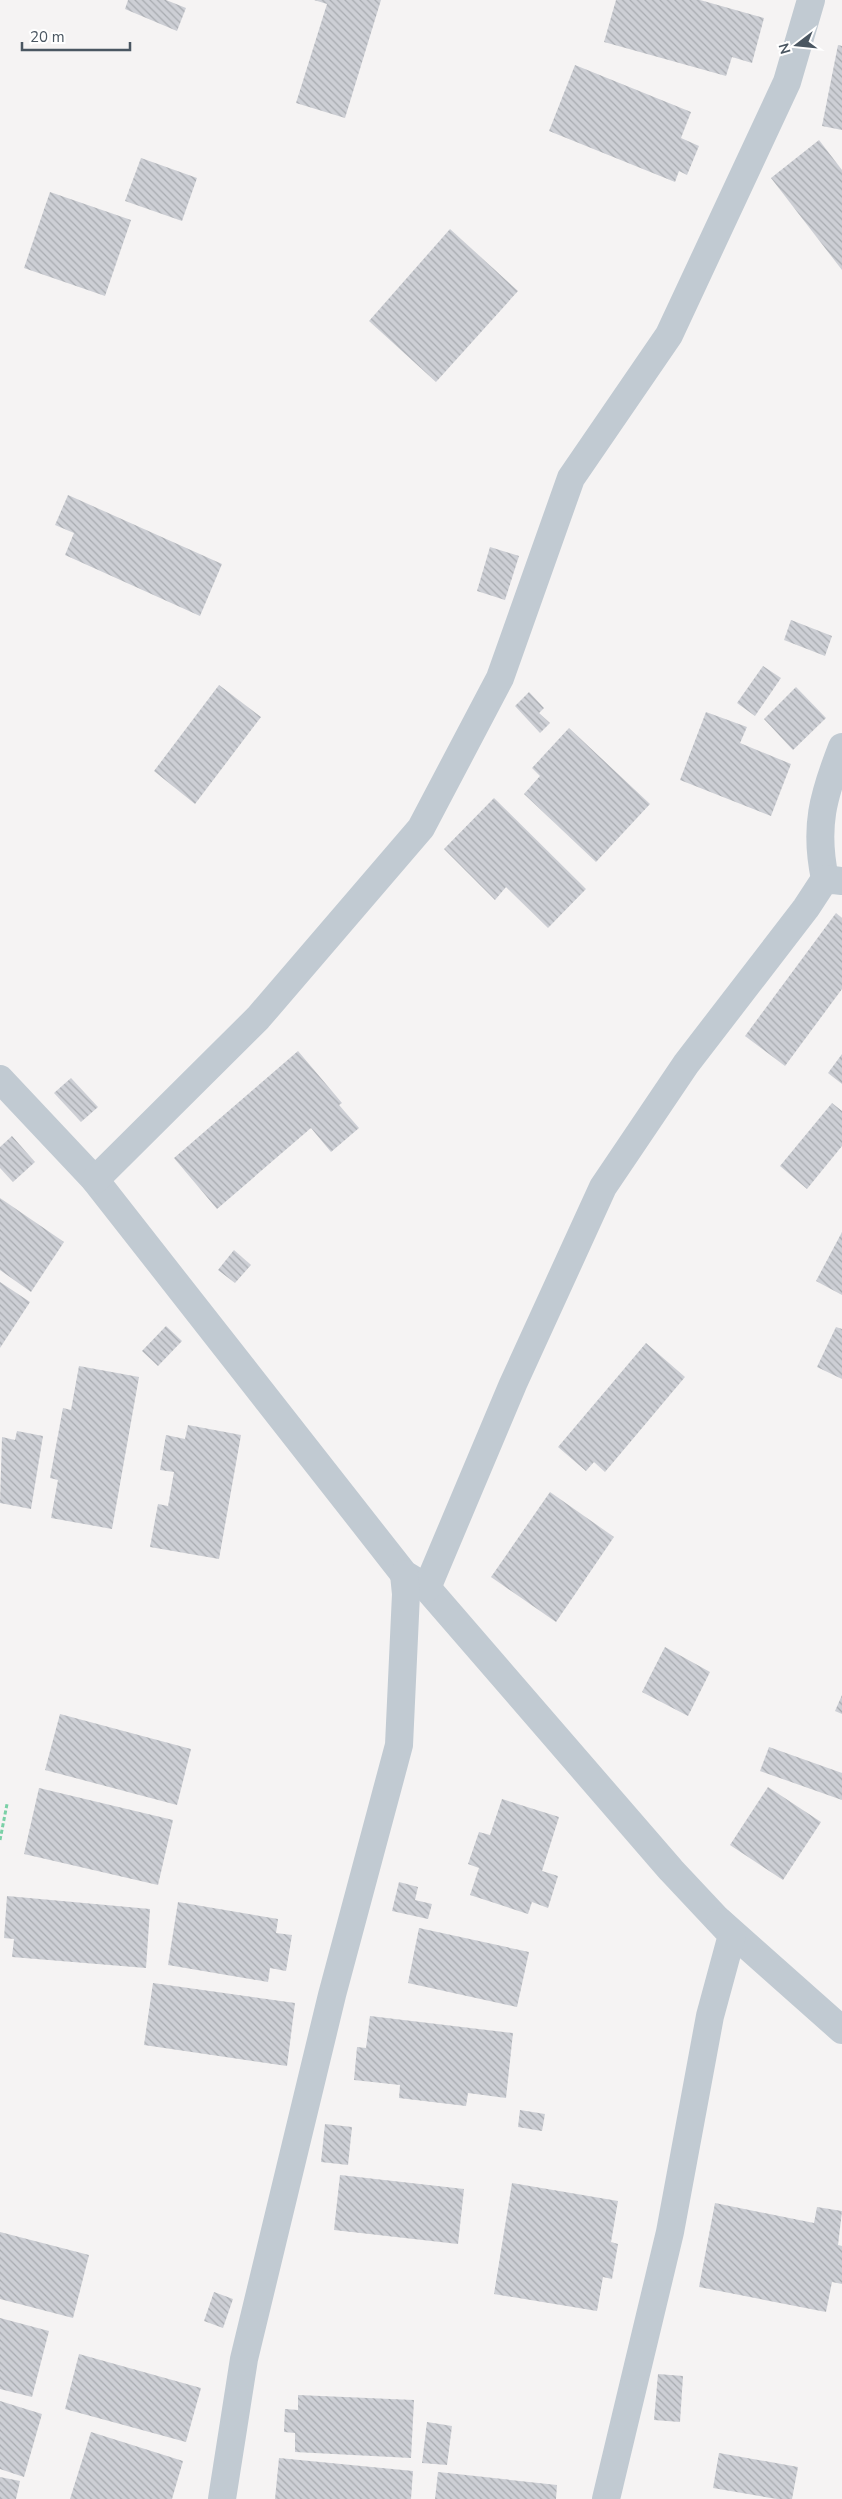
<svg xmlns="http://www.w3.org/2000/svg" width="842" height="2499" font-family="'Nunito Sans',sans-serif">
  <defs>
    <pattern id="building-back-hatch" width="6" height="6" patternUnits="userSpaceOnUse" patternTransform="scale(1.25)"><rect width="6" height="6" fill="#cdcfd5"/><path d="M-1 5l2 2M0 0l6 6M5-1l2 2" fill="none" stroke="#a8abb0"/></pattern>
  </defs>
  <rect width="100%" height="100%" fill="#f5f3f3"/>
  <g fill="url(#building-back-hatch)">
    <path d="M128,0H166L186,8L177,31L125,9Z"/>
    <path d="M314,0H381L345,118L296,103L327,4Z"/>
    <path d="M616,0H700L764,18L752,63L732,57L726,76L604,42Z"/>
    <path d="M838,45L842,46V130L822,126Z"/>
    <path d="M575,65L691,112L681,138L699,146L687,175L679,171L675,182L549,131Z"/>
    <path d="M819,140L842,170V270L771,178Z"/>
    <path d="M141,158L197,178L182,221L125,201Z"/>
    <path d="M50,192L131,220L105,296L24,268Z"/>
    <path d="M450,229L518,291L436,382L369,321Z"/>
    <path d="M68,495L222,564L200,616L65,555L74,533L55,525Z"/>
    <path d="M490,547L519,556L505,600L477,591Z"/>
    <path d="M791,620L832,636L825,656L784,640Z"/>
    <path d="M763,666L781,678L755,716L737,703Z"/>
    <path d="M219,685L261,717L195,804L154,771Z"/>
    <path d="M796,687L826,718L793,750L764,719Z"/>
    <path d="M529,692L544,708L539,713L550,723L540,733L515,706Z"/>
    <path d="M706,712L747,727L740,743L791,764L771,816L680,780Z"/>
    <path d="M569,728L650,804L596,862L524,794L540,776L532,768Z"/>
    <path d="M494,798L586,889L548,928L506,887L495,900L444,849Z"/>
    <path d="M836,913L842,918V989L785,1066L745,1036Z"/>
    <path d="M298,1051L342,1103L339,1105L359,1128L331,1152L311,1128L217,1209L174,1158Z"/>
    <path d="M842,1054V1084L828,1073Z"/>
    <path d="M71,1078L98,1107L81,1122L54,1093Z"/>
    <path d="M832,1103L842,1111V1146L807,1189L780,1166Z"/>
    <path d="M12,1136L35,1162L13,1182L0,1168V1147Z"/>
    <path d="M0,1198L64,1242L31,1292L0,1270Z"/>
    <path d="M842,1232V1295L816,1281Z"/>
    <path d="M234,1250L251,1265L235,1283L218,1270Z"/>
    <path d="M0,1282L30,1302L0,1348Z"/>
    <path d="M166,1326L182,1341L158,1366L142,1351Z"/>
    <path d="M836,1327L842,1329V1379L817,1367Z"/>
    <path d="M646,1343L685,1377L605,1472L594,1462L586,1471L558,1447Z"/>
    <path d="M79,1366L139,1377L112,1529L51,1518L58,1480L50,1478L63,1408L71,1410Z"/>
    <path d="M188,1425L241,1435L219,1559L150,1547L158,1504L168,1506L174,1472L160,1470L166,1435L185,1439Z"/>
    <path d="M17,1431L43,1436L31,1509L0,1503L2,1437L15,1440Z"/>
    <path d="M550,1492L614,1537L556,1622L491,1577Z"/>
    <path d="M665,1647L710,1672L688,1716L642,1692Z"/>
    <path d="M842,1695V1714L835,1711Z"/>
    <path d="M60,1714L191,1749L177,1805L45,1770Z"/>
    <path d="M769,1747L842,1773V1800L760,1771Z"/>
    <path d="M768,1787L821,1822L783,1880L730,1845Z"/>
    <path d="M39,1788L173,1820L158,1885L24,1854Z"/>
    <path d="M502,1799L559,1817L542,1871L558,1876L548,1908L532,1902L528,1914L470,1895L479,1868L468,1864L479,1832L490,1835Z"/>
    <path d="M399,1882L418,1887L415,1900L432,1904L428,1919L392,1911Z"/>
    <path d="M7,1896L150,1909L146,1968L12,1957L14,1939L4,1938Z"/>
    <path d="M178,1902L278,1919L276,1933L292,1935L286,1971L270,1968L268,1982L168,1965Z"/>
    <path d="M419,1928L529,1952L517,2007L408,1983Z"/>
    <path d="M153,1983L295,2003L287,2066L144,2045Z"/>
    <path d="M370,2016L513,2033L506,2098L468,2093L466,2106L399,2098L400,2085L354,2080L357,2047L366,2048Z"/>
    <path d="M520,2110L545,2114L542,2131L518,2127Z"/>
    <path d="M325,2124L352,2127L348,2165L321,2162Z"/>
    <path d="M340,2175L464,2189L458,2244L334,2230Z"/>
    <path d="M512,2183L618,2201L611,2242L618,2244L612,2279L603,2277L597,2311L494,2294Z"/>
    <path d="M715,2203L814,2223L817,2207L842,2211L838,2245L842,2246V2284L832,2282L826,2312L699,2287Z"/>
    <path d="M0,2232L89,2255L73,2318L0,2299Z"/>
    <path d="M214,2292L233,2299L223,2328L204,2321Z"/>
    <path d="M0,2318L49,2331L32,2397L0,2389Z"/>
    <path d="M79,2354L201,2388L186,2442L65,2409Z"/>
    <path d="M658,2374L683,2376L680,2422L654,2420Z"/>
    <path d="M298,2395L414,2400L411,2458L295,2452V2433L284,2432L285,2409L298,2410Z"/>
    <path d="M0,2401L42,2414L24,2477L0,2469Z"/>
    <path d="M427,2422L452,2426L447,2465L422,2463Z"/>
    <path d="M91,2432L183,2461L172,2499H70Z"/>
    <path d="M719,2453L798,2467L792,2499H777L713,2488Z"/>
    <path d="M279,2458L413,2471L411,2499H275Z"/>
    <path d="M438,2472L557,2485L556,2499H435Z"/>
    <path d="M0,2477L20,2481L16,2499H0Z"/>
  </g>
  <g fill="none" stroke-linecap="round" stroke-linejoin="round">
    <path stroke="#7ad0a6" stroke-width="3" stroke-dasharray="4 2.5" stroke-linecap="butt" d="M0,1840L7,1804"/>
    <g stroke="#c1cad2" stroke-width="28">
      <path d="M825,879C814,827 823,796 842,747"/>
      <path d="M0,1079L95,1180L404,1574L427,1588L671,1870L717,1919L842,2030"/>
      <path d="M95,1180L258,1018L421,828L500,678L571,478L669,335L787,82L811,0"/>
      <path d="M427,1588L513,1384L603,1187L686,1064L806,908L825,879L842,881"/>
      <path d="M222,2499L244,2359L332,1995L399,1745L406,1594L404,1574"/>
      <path d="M606,2499L670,2232L710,2016L732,1935L720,1922"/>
    </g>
  </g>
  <g transform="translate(797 45) rotate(254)" stroke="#ffffff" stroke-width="4" paint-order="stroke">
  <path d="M0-4L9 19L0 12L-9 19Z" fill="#4a5661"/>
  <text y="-8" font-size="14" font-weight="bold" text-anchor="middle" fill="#4a5661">N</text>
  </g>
  <path d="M22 42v8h108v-8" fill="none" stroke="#4a5661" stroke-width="2.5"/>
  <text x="30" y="42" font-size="15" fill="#4a5661" stroke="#ffffff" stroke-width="4" paint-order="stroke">20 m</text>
</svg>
